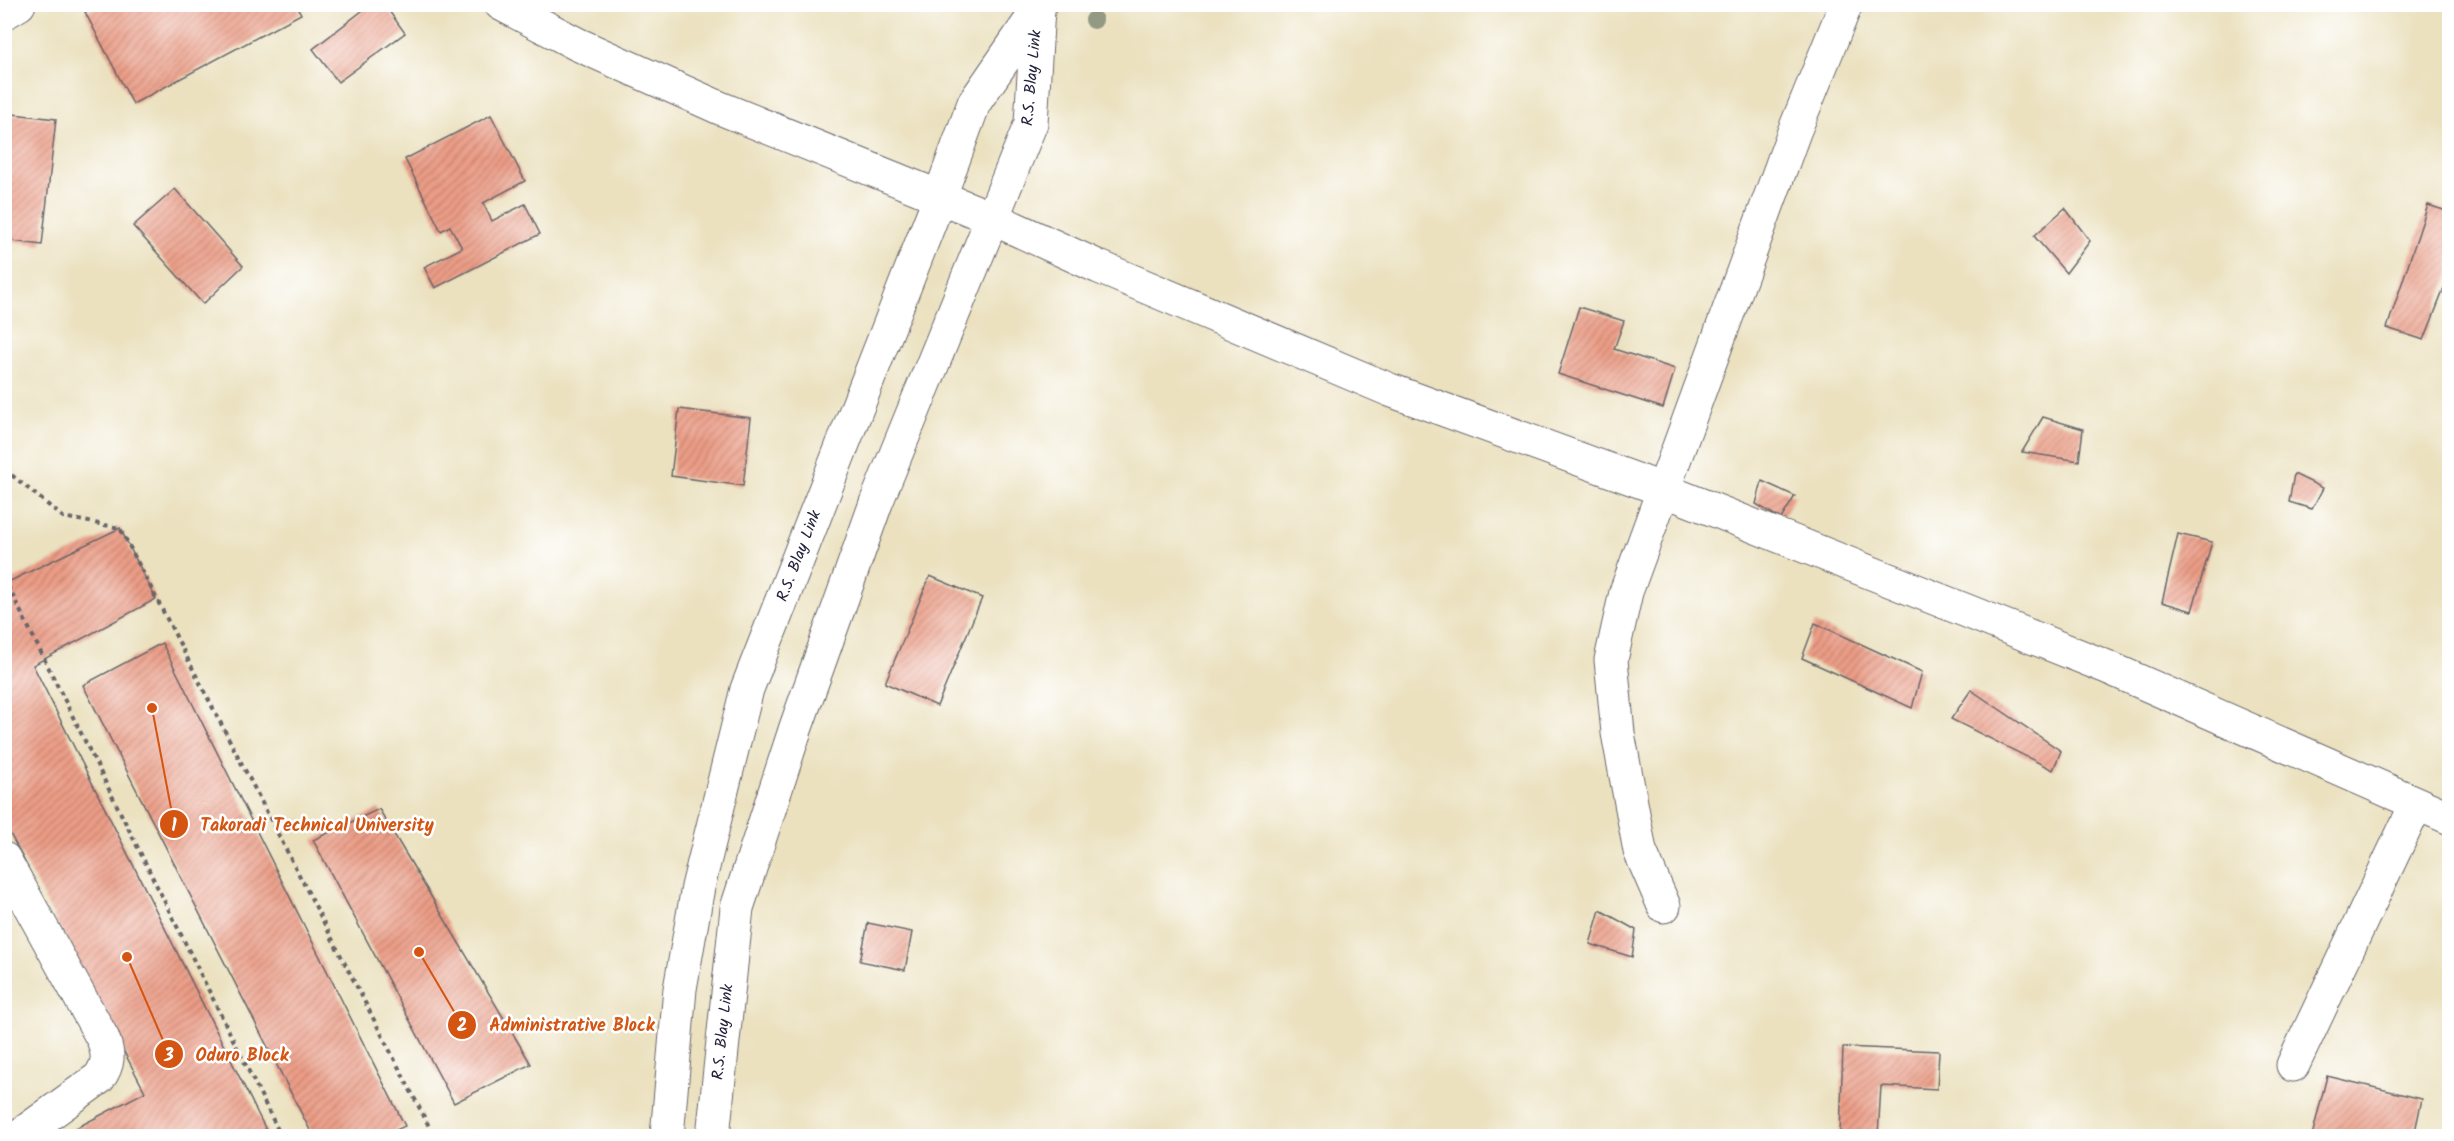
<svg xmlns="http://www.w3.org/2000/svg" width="2454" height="1141" font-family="Kalam,sans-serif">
  <defs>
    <pattern id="building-hatch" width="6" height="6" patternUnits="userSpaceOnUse" patternTransform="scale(1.5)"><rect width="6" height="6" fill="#ec9d86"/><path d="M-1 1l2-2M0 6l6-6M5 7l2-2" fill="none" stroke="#bf806f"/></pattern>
  </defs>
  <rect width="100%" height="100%" fill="#fff"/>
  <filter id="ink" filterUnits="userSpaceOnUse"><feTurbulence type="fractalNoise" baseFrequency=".0167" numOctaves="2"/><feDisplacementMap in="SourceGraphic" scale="12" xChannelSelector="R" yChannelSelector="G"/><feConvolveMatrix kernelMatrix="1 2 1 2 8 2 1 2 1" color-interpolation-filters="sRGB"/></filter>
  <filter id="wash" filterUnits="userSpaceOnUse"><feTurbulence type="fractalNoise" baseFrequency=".008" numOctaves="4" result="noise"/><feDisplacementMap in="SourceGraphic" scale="24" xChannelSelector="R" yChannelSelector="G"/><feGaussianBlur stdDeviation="1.35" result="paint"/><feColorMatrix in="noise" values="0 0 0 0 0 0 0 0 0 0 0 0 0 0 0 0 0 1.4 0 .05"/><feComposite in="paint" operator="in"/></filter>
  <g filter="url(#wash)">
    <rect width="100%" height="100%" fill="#ebe1bf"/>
    <g id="blocks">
      <g fill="url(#building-hatch)">
        <path d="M99,4H296L301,14L133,104L85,12Z"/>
        <path d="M371,4H384L405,33L338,82L313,49Z"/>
        <path d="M4,113L56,119L42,245L4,240Z"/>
        <path d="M491,115L525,181L483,203L492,221L525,204L540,234L435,288L424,267L462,248L450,226L441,231L405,159Z"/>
        <path d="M175,189L243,266L203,304L133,226Z"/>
        <path d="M2428,205L2450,212V273L2424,340L2387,328Z"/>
        <path d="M2065,208L2090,241L2066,273L2034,236Z"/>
        <path d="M1579,307L1624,321L1614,349L1675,369L1663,408L1558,374Z"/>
        <path d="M679,409L751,418L743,486L671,476Z"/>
        <path d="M2043,417L2083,429L2079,461L2022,452Z"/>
        <path d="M2294,474L2323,488L2312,509L2289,502Z"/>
        <path d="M1762,481L1795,496L1781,519L1756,504Z"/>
        <path d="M120,528L156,599L33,665L269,1136H61L145,1092L4,822V584Z"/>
        <path d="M2178,534L2212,542L2192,611L2162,602Z"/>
        <path d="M930,576L982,598L937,706L885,683Z"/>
        <path d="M1815,623L1922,672L1912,708L1802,658Z"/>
        <path d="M162,643L405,1126L383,1136H313L83,685Z"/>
        <path d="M1971,690L2061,751L2053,770L1951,719Z"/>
        <path d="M379,809L531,1064L454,1103L313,840Z"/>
        <path d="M1600,910L1636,930L1632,957L1590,944Z"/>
        <path d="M868,923L912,932L905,970L860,961Z"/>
        <path d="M1843,1047L1939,1051L1937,1089L1881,1086L1878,1136L1840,1135Z"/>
        <path d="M2327,1076L2422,1099L2414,1136H2312Z"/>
      </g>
    </g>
  </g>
  <g filter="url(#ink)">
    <use href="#blocks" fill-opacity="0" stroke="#686569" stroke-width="1.5"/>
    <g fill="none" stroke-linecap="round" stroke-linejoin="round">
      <defs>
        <g id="minor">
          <path d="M501,4L577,44L720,108L994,219L1099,267L1390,390L1664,490L2107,667L2450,818"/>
          <path d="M4,13L19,4"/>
          <path d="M4,859L103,1039C109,1055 109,1064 99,1078L19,1136"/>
          <path d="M1664,906L1640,851L1618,733L1611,660L1626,592L1794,132L1846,4"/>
          <path d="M2293,1065L2416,805"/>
          <path d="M667,1136L680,989L698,887L747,689L940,196L974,103L1038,10"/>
          <path d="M713,1136L737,908L796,727L876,503L1031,123L1038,9"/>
        </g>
      </defs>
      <use href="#minor" stroke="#686569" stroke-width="35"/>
      <g stroke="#686569" stroke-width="4" stroke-dasharray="4.5 4.5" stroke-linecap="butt">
        <path d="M4,473L8,472L63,517L120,528L434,1136"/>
        <path d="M4,578L281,1136"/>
      </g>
      <use href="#minor" stroke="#fff" stroke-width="33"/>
    </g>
    <circle fill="#949983" cx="1094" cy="20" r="9"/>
  </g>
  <g text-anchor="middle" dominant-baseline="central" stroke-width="5" stroke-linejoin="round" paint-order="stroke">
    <g font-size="16" fill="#22223b" stroke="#fff">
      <text transform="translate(1032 78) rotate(-85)">R.S. Blay Link</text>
      <text transform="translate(799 556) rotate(-69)">R.S. Blay Link</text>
      <text transform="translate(723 1032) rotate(-84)">R.S. Blay Link</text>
    </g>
  </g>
  <path fill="none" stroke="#d45411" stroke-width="2" d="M152 708L174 824M419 952L462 1025M127 957L169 1054"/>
  <g fill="#d45411" stroke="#fff" stroke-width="2">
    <circle cx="152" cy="708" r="6"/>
    <circle cx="419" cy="952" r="6"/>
    <circle cx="127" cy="957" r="6"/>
    <circle cx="174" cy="824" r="15"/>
    <circle cx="462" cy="1025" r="15"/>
    <circle cx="169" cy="1054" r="15"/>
  </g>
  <g font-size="18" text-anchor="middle" font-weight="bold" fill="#fff">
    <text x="174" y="831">1</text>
    <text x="462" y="1031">2</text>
    <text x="169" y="1061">3</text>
  </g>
  <g font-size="18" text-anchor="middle" font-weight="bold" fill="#d45411" stroke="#fff" stroke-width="5" stroke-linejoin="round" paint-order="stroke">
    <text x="317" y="831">Takoradi Technical University</text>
    <text x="572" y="1031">Administrative Block</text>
    <text x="242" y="1061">Oduro Block</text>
  </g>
  <rect width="2454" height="1141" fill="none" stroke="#fff" stroke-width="24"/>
</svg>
